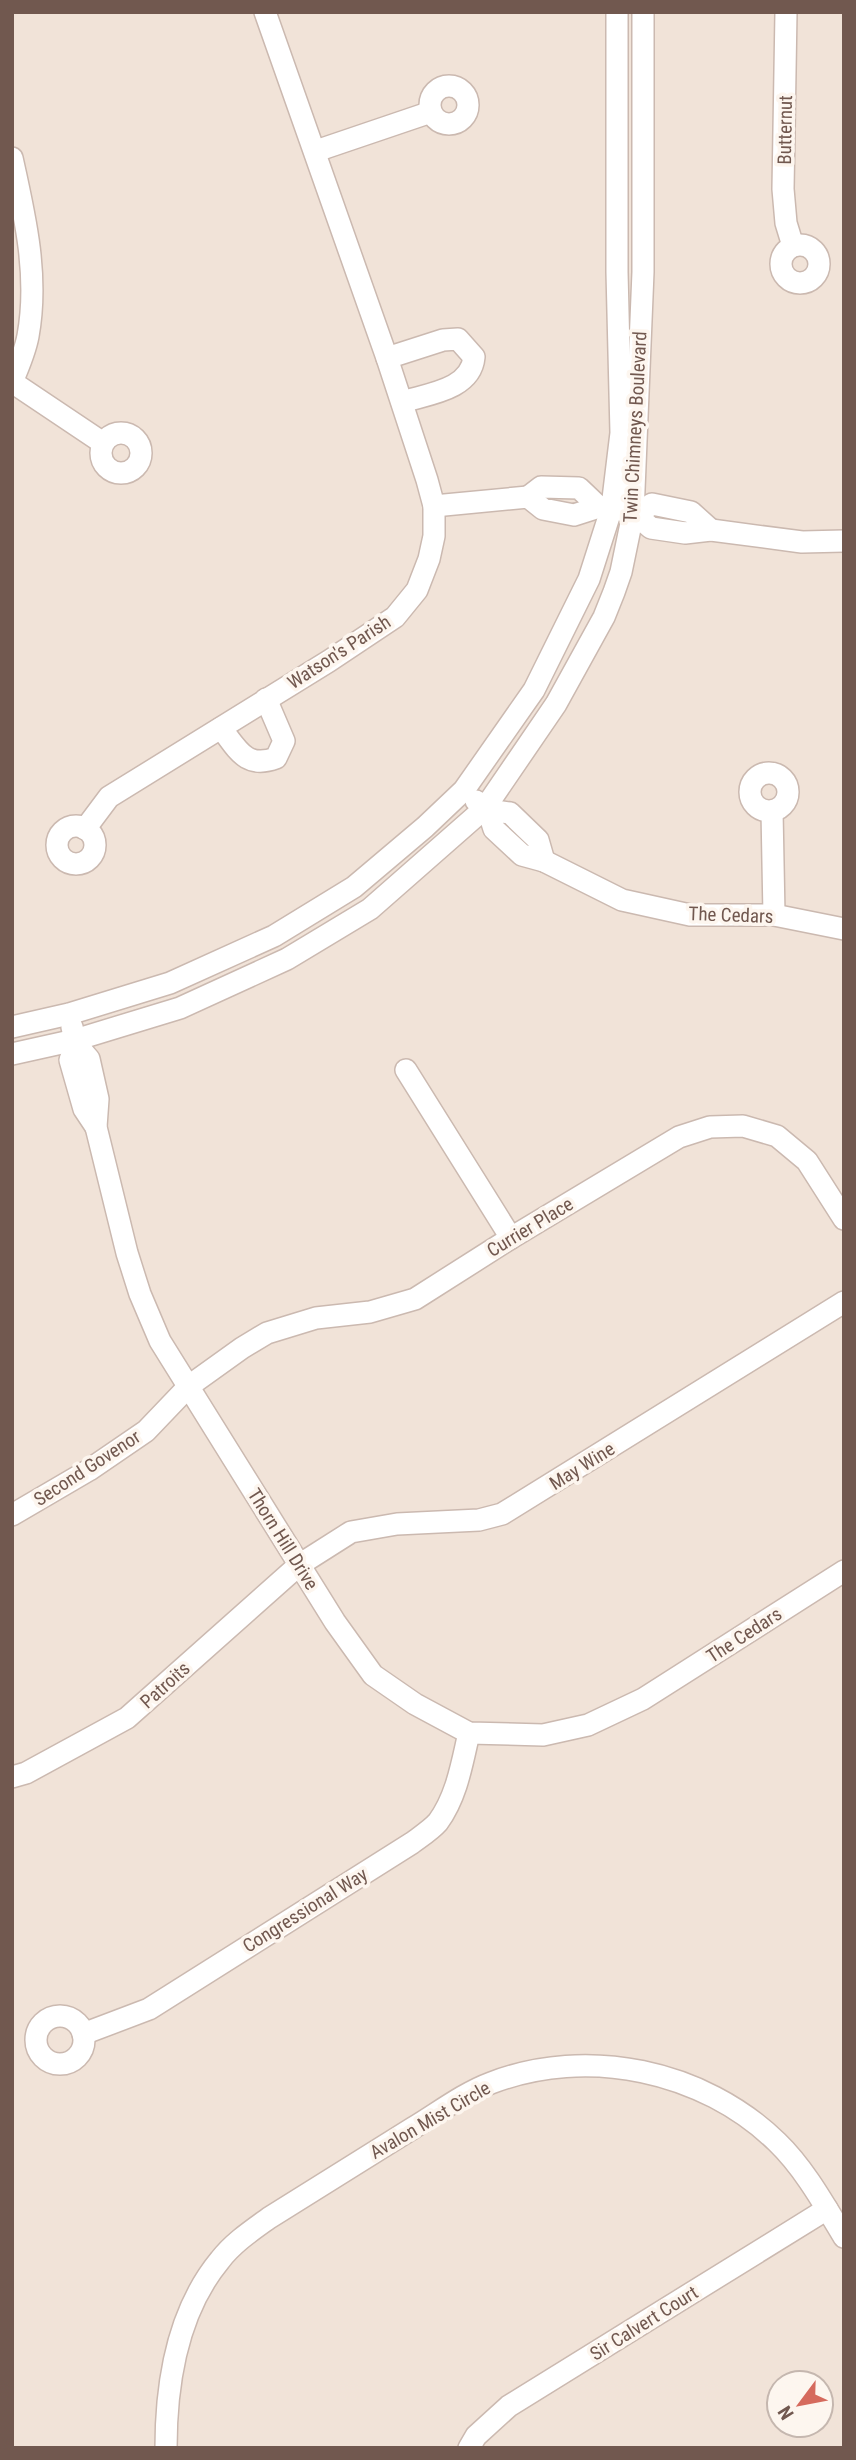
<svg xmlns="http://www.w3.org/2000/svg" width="856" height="2460" font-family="'Roboto Condensed',sans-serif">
  <rect width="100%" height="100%" fill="#faf1e9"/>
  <path fill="#f1e3d8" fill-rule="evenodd" d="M12,12H844V2448H12ZM779,2383H821V2425H779Z"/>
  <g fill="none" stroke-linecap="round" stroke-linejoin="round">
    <defs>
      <g id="minor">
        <path d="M786,12L783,189L786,223L793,246"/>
        <circle cx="449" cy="105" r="19"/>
        <path d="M316,151L431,112"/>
        <path d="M12,158C25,216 39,276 28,336C25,352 18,368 12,382"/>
        <circle cx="800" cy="264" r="19"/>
        <path d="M387,358L443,340L458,339L474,357C471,390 427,394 402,402"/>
        <path d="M12,382L103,443"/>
        <circle cx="121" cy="453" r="20"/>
        <path d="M528,497L541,487L579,488L599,507"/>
        <path d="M434,506L528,497L543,509L574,515L599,507H612L636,515L651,528L685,533L711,530L802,542L844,541"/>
        <path d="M636,515L652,504L691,512L711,530"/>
        <path d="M221,728C238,750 246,769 276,758L284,741L266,699"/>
        <circle cx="769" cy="792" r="19"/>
        <path d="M476,801L488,810L494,829L522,855L544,861L622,900L690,915H774L844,929"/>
        <path d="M488,810L510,813L538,840L544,861"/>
        <path d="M772,811L774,915"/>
        <circle cx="76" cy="845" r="19"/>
        <path d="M85,829L109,797L329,661L395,617L417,590L429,559L434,536V506L427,480L387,358L265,12"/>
        <path d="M12,1027L69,1014L170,983L274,936L354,887L425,827L464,790L534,690L589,579L612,507L621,433L617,272V12"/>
        <path d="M72,1027L76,1044L89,1059L98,1099L96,1127L127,1253L140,1294L160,1341L335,1622L373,1675L415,1704L469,1733L543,1735L588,1725L643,1699L844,1571"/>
        <path d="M76,1044L70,1060L84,1109L96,1127"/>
        <path d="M12,1054L75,1040L180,1008L287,959L370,909L485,808L556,704L604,617L614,592L621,572L633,514L643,272V12"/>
        <path d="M406,1070L511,1238"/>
        <path d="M12,1515L89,1470L146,1431L189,1386L242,1348L267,1333L316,1318L370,1312L415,1299L511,1238L679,1137L710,1127L743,1126L777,1136L807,1161L844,1219"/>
        <path d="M12,1777L26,1773L127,1718L299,1565L351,1532L397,1524L479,1520L502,1514L844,1302"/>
        <circle cx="60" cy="2040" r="24"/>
        <path d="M83,2034L149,2009L412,1843C420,1837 431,1830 438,1822C457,1796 462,1763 469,1733"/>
        <path d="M166,2448C166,2382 177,2312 220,2260C233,2243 251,2231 269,2218C317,2188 365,2158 413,2128C438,2113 464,2093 491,2083C587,2046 703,2070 777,2142C804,2168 824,2204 844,2237"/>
        <path d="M469,2448L476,2436L509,2406L827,2209"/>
      </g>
    </defs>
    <use href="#minor" stroke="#cbb9b0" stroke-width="24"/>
    <use href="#minor" stroke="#fff" stroke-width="21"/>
  </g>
  <g text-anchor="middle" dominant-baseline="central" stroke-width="7" stroke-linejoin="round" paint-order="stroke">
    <g font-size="19" fill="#71584f" stroke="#fdf6ef">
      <text transform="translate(785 130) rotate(-89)">Butternut</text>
      <text transform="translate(635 427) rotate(-87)">Twin Chimneys Boulevard</text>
      <text transform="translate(339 652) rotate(-33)">Watson's Parish</text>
      <text transform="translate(731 915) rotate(2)">The Cedars</text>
      <text transform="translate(530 1227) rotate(-31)">Currier Place</text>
      <text transform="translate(582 1466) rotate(-32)">May Wine</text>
      <text transform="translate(87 1468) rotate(-33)">Second Govenor</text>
      <text transform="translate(283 1539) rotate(58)">Thorn Hill Drive</text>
      <text transform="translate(744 1635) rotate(-33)">The Cedars</text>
      <text transform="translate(165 1685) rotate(-42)">Patroits</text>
      <text transform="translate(305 1910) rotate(-32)">Congressional Way</text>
      <text transform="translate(430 2120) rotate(-30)">Avalon Mist Circle</text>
      <text transform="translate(644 2323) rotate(-32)">Sir Calvert Court</text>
    </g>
  </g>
  <rect width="856" height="2460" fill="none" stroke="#71584f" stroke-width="28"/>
  <g transform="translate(800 2404) rotate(238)"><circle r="33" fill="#fdf6ef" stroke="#c5b7af" stroke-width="2"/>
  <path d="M0-5L12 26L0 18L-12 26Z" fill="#d56a5d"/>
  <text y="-10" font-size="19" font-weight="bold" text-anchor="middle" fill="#71584f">N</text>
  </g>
</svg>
